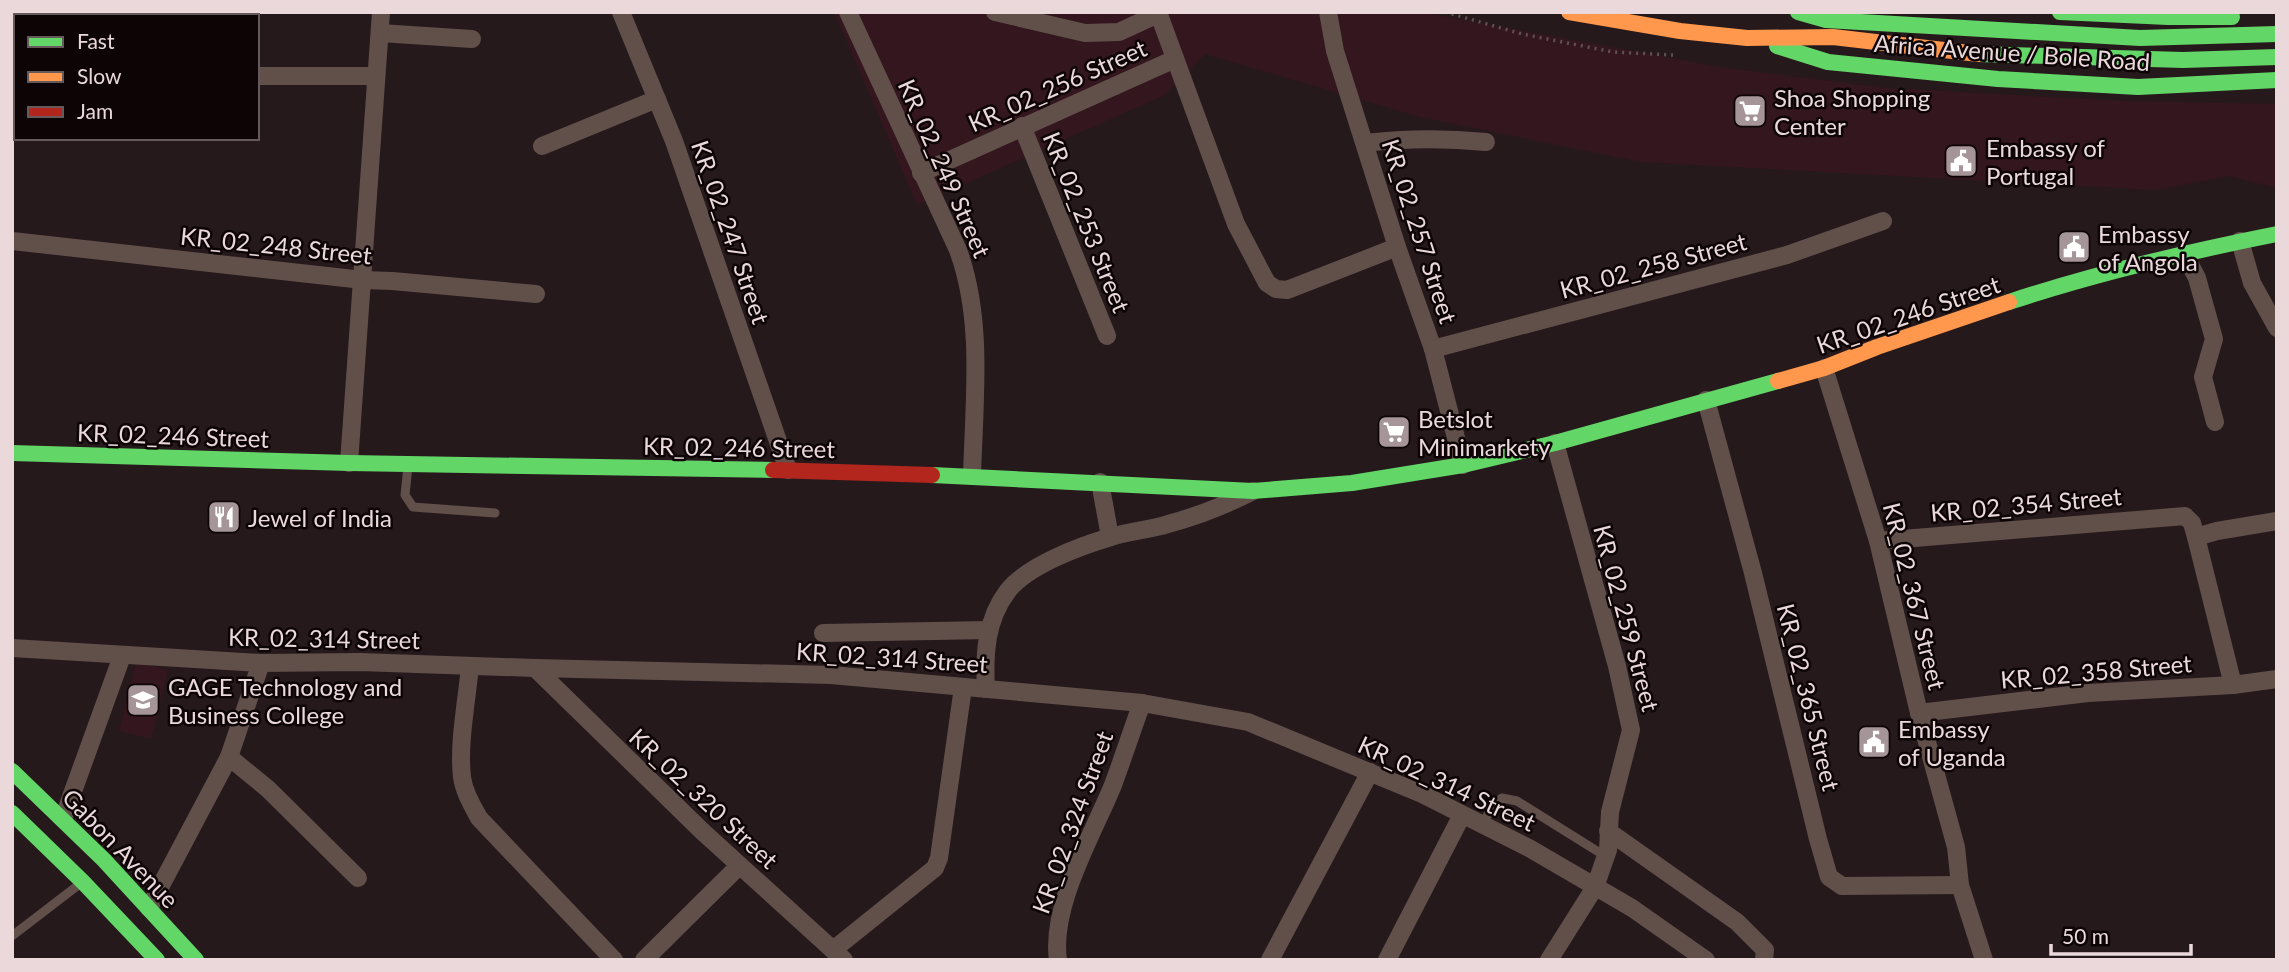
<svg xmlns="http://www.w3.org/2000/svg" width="2289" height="972" font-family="Lato,sans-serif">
  <rect width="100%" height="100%" fill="#26191c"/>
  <g fill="#34161e">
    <path d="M834,12H1420L1725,68L1887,88L2124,101L2277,104V188L2229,176L2155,190L1641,162L1420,117L1205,54L1165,95L917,205Z"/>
    <path d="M136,662L168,670L151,739L119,731Z"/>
  </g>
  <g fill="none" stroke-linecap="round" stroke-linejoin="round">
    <path stroke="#605250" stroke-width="3.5" stroke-dasharray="2 5" stroke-linecap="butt" d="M1445,12L1522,34L1613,52L1673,55"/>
    <g stroke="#614f4a" stroke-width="9">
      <path d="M408,466L405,495L413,507L495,513"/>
      <path d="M1482,824L1494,805L1502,798L1517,801L1605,856"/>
      <path d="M12,936L81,883"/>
    </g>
    <g stroke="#614f4a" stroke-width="18">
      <path d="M621,12L674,141L788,470"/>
      <path d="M848,12L958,250C984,321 974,401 972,476"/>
      <path d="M995,12L1085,33L1119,32L1158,14"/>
      <path d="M1158,12L1236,224L1267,283L1276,289L1287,290L1397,247"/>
      <path d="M1328,12L1335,51L1397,247L1433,349L1463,465"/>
      <path d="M380,33L472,39"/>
      <path d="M257,76H376"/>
      <path d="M1022,126L1107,336"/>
      <path d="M1365,143C1407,138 1444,138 1486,142"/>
      <path d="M542,146L657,99"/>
      <path d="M921,173L1175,59"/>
      <path d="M12,241L363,280L392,281L536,294"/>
      <path d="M2240,241L2252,283L2277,328"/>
      <path d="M2184,253L2197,278L2214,339L2203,377L2215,422"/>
      <path d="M1433,349L1787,255L1883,221"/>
      <path d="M1824,368L1878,541L1919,713L1956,847L1960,885L1984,960"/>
      <path d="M1706,400L1753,573L1818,839L1829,877L1842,886L1960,885"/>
      <path d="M349,463L381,12"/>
      <path d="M1100,482L1110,537"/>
      <path d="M2196,537L2217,531L2277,521"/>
      <path d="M1878,541L2185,516L2192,523L2196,537L2233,685"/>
      <path d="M823,633L989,630"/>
      <path d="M12,648L261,663L360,662L535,668L831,675L1142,703L1248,722L1422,794L1529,848L1632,908L1706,960"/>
      <path d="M470,666C467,699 458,745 462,777C464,792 472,805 479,818L614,960"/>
      <path d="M535,668L702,831L844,960"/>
      <path d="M986,689C984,654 986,620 1007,592C1026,566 1080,546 1111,537C1129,531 1150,530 1168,524C1198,516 1226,505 1253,491"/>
      <path d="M1919,713L2088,693L2233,685L2277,679"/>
      <path d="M229,757L261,663"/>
      <path d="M63,819L122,656"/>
      <path d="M1608,831L1737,922L1765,950L1764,960"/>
      <path d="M149,908L229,757L268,789L358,878"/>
      <path d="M833,950L935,868L939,858L963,687"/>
      <path d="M644,960L739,866"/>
      <path d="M1058,960C1050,906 1093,834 1113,785C1123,758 1132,730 1142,703"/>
      <path d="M1270,960L1370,772"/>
      <path d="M1387,960L1462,815"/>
      <path d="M1549,960L1595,887L1608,850L1610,812L1631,730L1617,666L1555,443"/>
    </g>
    <g stroke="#63d668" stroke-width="16">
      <path d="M1798,12L1826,20L2140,38L2277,34"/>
      <path d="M2060,12L2168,17H2232"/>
      <path d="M1777,46L1828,62L1998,79L2138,87L2277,80"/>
      <path d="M1978,54L2183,60L2277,57"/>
      <path d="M2009,302C2097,273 2186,252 2277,234"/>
      <path d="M12,453L349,463L773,470"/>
      <path d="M932,475L1253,491L1352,483L1463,465L1555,443L1778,381"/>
      <path d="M12,771L104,860L196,960"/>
      <path d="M12,813L83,882L157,960"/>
    </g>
    <g stroke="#ff974d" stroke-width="16">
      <path d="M1569,12L1680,31L1747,38L1833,37L1978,54"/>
      <path d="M1778,381L1824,368L1877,347L2009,302"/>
    </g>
    <path stroke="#b3261e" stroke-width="16" d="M773,470L932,475"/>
  </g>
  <defs>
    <symbol id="supermarket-square" viewBox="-11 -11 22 22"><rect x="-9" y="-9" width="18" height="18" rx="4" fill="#a59598" stroke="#0d0405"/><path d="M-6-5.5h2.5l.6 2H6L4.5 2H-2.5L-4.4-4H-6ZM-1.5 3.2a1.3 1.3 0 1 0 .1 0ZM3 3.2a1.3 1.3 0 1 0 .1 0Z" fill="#fff"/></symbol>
    <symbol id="civic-square" viewBox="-11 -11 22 22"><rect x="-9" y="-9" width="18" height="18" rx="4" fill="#a59598" stroke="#0d0405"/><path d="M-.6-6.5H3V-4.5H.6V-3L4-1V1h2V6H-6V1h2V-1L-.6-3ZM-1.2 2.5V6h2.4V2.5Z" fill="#fff"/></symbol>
    <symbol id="restaurant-square" viewBox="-11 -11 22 22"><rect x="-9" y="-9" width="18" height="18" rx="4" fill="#a59598" stroke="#0d0405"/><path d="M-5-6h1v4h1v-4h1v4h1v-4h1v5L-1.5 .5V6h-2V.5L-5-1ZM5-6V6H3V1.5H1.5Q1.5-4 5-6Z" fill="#fff"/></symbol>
    <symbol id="university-square" viewBox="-11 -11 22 22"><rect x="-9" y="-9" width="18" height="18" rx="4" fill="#a59598" stroke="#0d0405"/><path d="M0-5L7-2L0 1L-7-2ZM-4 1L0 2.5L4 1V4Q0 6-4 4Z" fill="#fff"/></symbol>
  </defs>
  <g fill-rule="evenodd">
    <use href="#supermarket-square" x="1731" y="92" width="38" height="38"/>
    <use href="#civic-square" x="1942" y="142" width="38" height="38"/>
    <use href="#civic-square" x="2055" y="228" width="38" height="38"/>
    <use href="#supermarket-square" x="1375" y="413" width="38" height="38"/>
    <use href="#restaurant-square" x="205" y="498" width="38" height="38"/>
    <use href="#university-square" x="124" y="681" width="38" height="38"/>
    <use href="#civic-square" x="1855" y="723" width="38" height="38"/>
  </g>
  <g text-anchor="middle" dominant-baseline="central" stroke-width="5" stroke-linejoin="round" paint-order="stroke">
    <g font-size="24" fill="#ead8db" stroke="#0d0405">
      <text transform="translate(2012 52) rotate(4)">Africa Avenue / Bole Road</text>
      <text transform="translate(1057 85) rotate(-24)">KR_02_256 Street</text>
      <text transform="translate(945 168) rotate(66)">KR_02_249 Street</text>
      <text transform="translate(1087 222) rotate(68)">KR_02_253 Street</text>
      <text transform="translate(1420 231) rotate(72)">KR_02_257 Street</text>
      <text transform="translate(731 232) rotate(71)">KR_02_247 Street</text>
      <text transform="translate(276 245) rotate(6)">KR_02_248 Street</text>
      <text transform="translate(1653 265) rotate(-15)">KR_02_258 Street</text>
      <text transform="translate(1908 314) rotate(-19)">KR_02_246 Street</text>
      <text transform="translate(173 435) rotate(2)">KR_02_246 Street</text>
      <text transform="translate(739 447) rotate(1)">KR_02_246 Street</text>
      <text transform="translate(2026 504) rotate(-5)">KR_02_354 Street</text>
      <text transform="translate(1915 596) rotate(76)">KR_02_367 Street</text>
      <text transform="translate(1627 618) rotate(75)">KR_02_259 Street</text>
      <text transform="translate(324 638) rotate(1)">KR_02_314 Street</text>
      <text transform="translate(892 657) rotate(4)">KR_02_314 Street</text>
      <text transform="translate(2096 671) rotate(-5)">KR_02_358 Street</text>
      <text transform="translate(1809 697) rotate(76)">KR_02_365 Street</text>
      <text transform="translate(1447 783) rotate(25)">KR_02_314 Street</text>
      <text transform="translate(704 798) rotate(43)">KR_02_320 Street</text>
      <text transform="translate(1072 822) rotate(-70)">KR_02_324 Street</text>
      <text transform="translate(121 848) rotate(46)">Gabon Avenue</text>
    </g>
    <g font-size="24" fill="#ead8db" stroke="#0d0405" text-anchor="start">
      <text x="1774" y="97">Shoa Shopping<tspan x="1774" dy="28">Center</tspan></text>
      <text x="1986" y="147">Embassy of<tspan x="1986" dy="28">Portugal</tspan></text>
      <text x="2098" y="233">Embassy<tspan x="2098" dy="28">of Angola</tspan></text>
      <text x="1418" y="418">Betslot<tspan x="1418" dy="28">Minimarkety</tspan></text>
      <text x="248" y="517">Jewel of India</text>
      <text x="168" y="686">GAGE Technology and<tspan x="168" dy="28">Business College</tspan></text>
      <text x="1898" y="728">Embassy<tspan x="1898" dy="28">of Uganda</tspan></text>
    </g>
  </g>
  <rect width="2289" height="972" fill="none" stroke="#ead8db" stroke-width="28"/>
  <rect x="14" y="14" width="245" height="126" fill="#0d0405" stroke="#65595b" stroke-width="2"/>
  <rect x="28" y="37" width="35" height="10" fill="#63d668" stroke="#65595b" stroke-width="2"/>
  <text x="77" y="49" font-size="21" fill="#ead8db">Fast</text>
  <rect x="28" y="72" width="35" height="10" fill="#ff974d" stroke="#65595b" stroke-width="2"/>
  <text x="77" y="84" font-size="21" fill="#ead8db">Slow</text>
  <rect x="28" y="107" width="35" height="10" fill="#b3261e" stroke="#65595b" stroke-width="2"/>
  <text x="77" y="119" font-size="21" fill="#ead8db">Jam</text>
  <path d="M2051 944v10h140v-10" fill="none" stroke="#ead8db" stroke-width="3.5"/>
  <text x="2062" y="944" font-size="21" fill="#ead8db" stroke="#0d0405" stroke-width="5" paint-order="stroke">50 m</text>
</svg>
